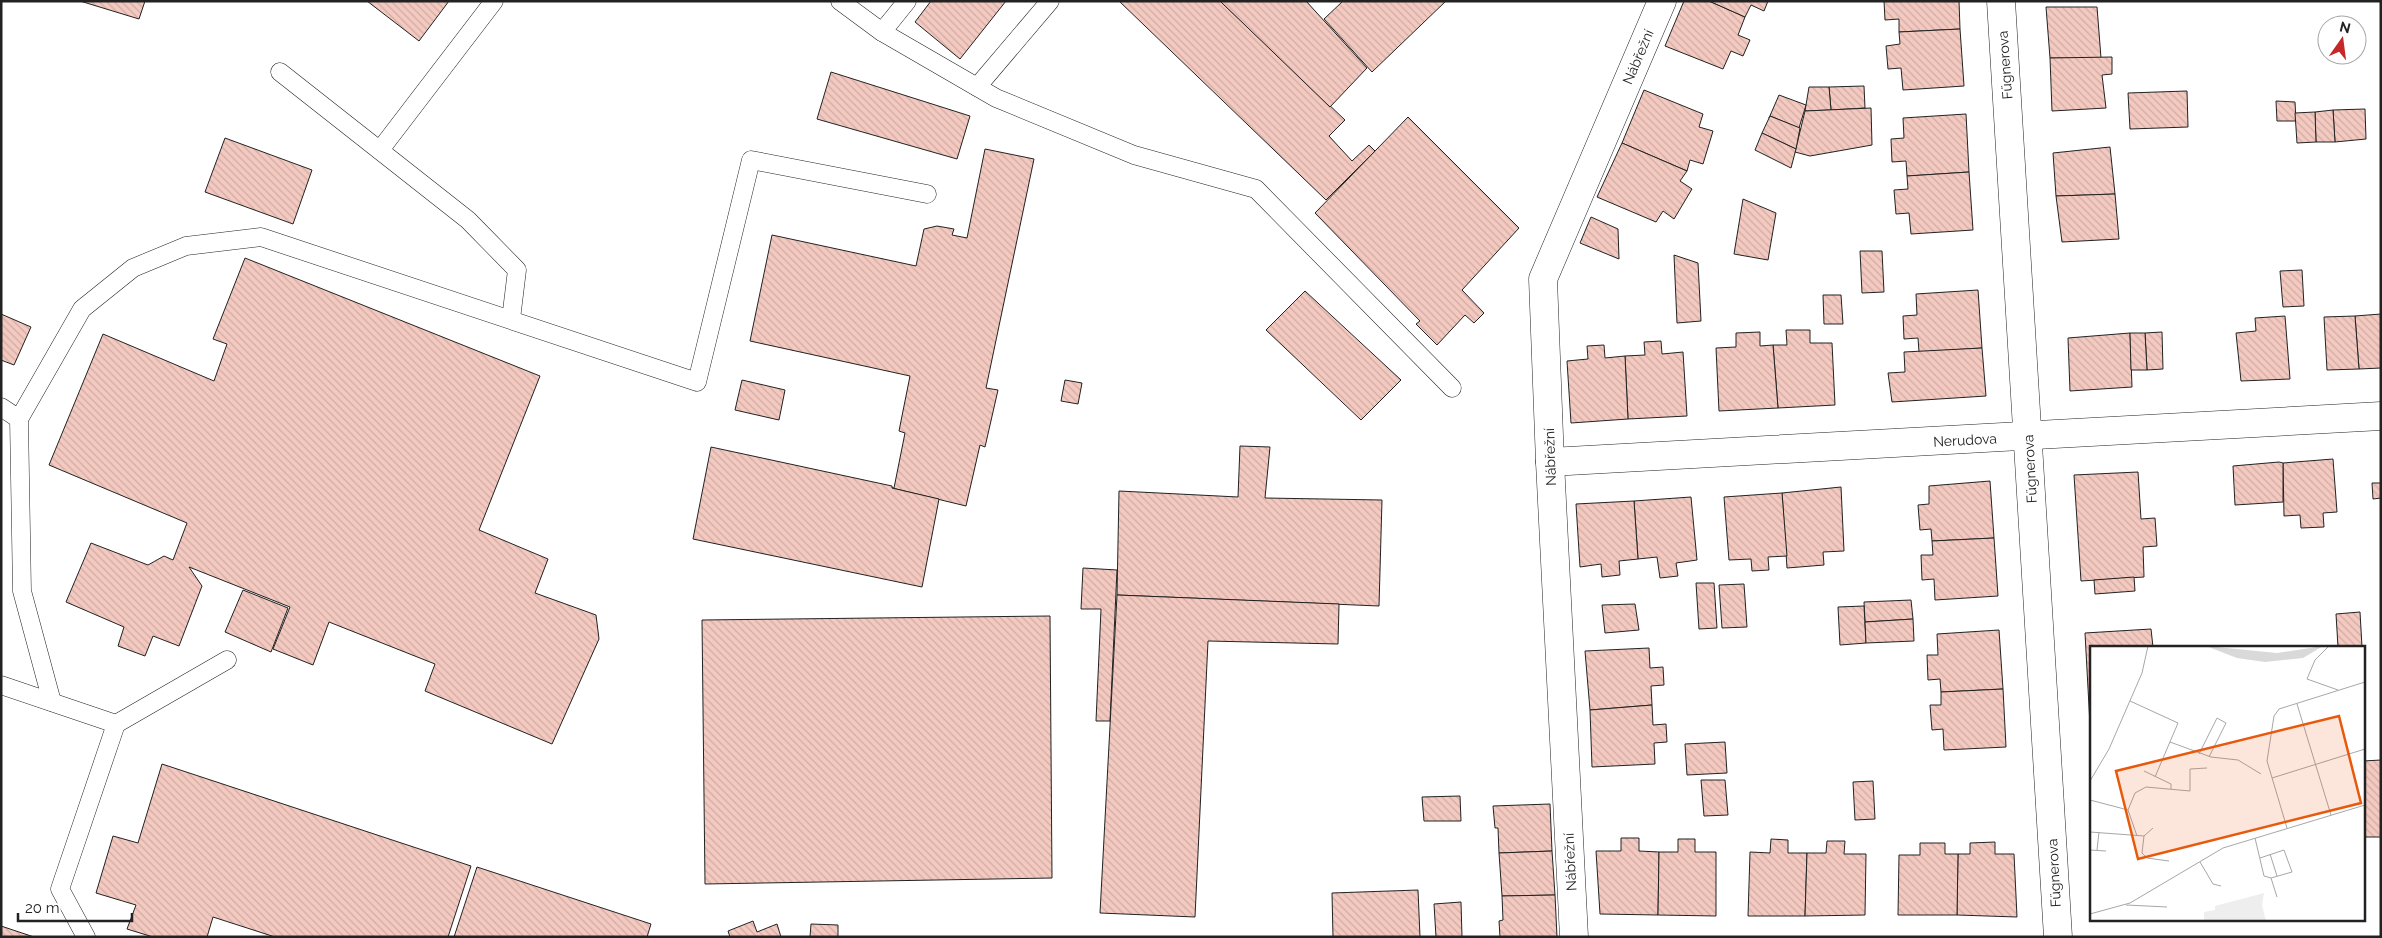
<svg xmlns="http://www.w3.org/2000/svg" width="2382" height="938" font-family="Raleway,sans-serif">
  <defs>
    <pattern id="building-back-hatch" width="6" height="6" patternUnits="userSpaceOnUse" patternTransform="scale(1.25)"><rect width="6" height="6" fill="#f3c9c0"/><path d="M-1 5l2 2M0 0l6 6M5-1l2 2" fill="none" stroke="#d0aca5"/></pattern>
  </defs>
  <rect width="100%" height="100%" fill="#fff"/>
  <g fill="url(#building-back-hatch)" stroke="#222">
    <path d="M80,1H145L139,19Z"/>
    <path d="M367,1H449L419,41Z"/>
    <path d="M931,1H1006L960,59L915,22Z"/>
    <path d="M1119,1H1220L1345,120L1329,136L1352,161L1369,145L1375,151L1326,200Z"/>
    <path d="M1220,1H1306L1367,68L1330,107Z"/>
    <path d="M1343,1H1446L1372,72L1324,19Z"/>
    <path d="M1684,1H1709L1745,17L1738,35L1750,40L1743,56L1731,51L1723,69L1665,46Z"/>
    <path d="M1709,1H1768L1764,11L1751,5L1745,17Z"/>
    <path d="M1884,1H1959L1960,29L1899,32V19L1885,20Z"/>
    <path d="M2046,7H2097L2101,58H2050Z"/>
    <path d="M1960,29L1964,86L1903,90L1901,68L1888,69L1886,46L1900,44L1899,32Z"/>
    <path d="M2112,57V74L2102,75L2106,108L2052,111L2050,58Z"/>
    <path d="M831,72L970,116L957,159L817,119Z"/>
    <path d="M1864,86L1865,108L1831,110L1829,87Z"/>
    <path d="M1809,87H1829L1831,110L1805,111Z"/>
    <path d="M1644,90L1703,114L1699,127L1713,131L1703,164L1690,160L1687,171L1622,143Z"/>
    <path d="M2187,91L2188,127L2130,129L2128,93Z"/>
    <path d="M1779,95L1806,105L1799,128L1770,116L1769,118Z"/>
    <path d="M2276,101L2295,102L2296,121H2277Z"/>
    <path d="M1871,108L1872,145L1810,156L1795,152L1805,111Z"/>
    <path d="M2365,109L2366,139L2335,142L2333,110Z"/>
    <path d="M2333,110L2335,142H2316L2315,112Z"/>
    <path d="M2315,112L2316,142L2297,143L2295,113Z"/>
    <path d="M1966,114L1969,172L1907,176L1906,161L1892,162L1891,139L1904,138L1903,118Z"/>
    <path d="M1770,116L1800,128L1796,149L1762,133Z"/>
    <path d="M1408,117L1519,228L1462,290L1484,313L1474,323L1465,315L1437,345L1416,324L1420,321L1315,213Z"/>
    <path d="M1762,133L1796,149L1791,168L1755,150Z"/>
    <path d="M225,138L312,170L293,224L205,192Z"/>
    <path d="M1622,143L1687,171L1680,181L1692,189L1674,219L1663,211L1656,222L1597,197Z"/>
    <path d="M2110,147L2115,194L2056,196L2053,153Z"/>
    <path d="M985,149L1034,159L986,388L998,390L985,447L980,445L966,506L892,488H894L905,433L899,431L910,376L750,341L772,235L916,266L924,229L937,226L954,229L952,235L967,238Z"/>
    <path d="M1969,172L1973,230L1911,234L1909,213L1896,214L1894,190L1908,189L1907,176Z"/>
    <path d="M2115,194L2119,239L2062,242L2056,196Z"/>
    <path d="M1743,199L1776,213L1768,260L1734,254Z"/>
    <path d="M1591,217L1618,229L1619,259L1580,243Z"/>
    <path d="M1860,251H1882L1884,292L1862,293Z"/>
    <path d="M1674,255L1698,263L1701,321L1677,323Z"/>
    <path d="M245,258L540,376L479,530L548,559L535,593L596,615L599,639L552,744L425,691L435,664L329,622L313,665L273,649L290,607L189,567L202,586L179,646L153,636L145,656L118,646L124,627L66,602L91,543L148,565L164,556L173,560L187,523L49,465L103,334L214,381L227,344L213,339Z"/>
    <path d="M2302,270L2304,306L2283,307L2280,271Z"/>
    <path d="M1978,290L1982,348L1919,352L1918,338L1904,339L1903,316L1917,315L1916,294Z"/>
    <path d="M1305,291L1401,380L1361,420L1266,330Z"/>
    <path d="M1823,295H1841L1843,324H1824Z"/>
    <path d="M1,314L31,327L14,365L1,360Z"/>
    <path d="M2381,314V368L2359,369L2355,316Z"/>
    <path d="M2285,316L2290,379L2241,381L2236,333L2256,331L2255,318Z"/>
    <path d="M2355,316L2359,369L2327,370L2324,317Z"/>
    <path d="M1786,330H1810V343H1832L1835,405L1778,408L1773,345H1787Z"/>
    <path d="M1760,332V346L1773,345L1778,408L1719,411L1716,348L1736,347V333Z"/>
    <path d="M2162,332L2163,369L2147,370L2145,333Z"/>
    <path d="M2130,333L2132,387L2070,391L2068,338Z"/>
    <path d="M2130,333H2145L2147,370H2131Z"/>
    <path d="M1661,341L1662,354L1683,352L1687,416L1628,419L1625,356L1645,355L1644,342Z"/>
    <path d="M1604,345L1605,358L1625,356L1628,419L1571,423L1567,361L1588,359L1587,346Z"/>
    <path d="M1982,348L1986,396L1892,402L1888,373L1905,372L1904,352Z"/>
    <path d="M742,380L785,390L779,420L735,410Z"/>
    <path d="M1065,380L1082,383L1078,404L1061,401Z"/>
    <path d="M1240,446L1270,447L1265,498L1382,500L1379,606L1117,595L1119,491L1238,497Z"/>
    <path d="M711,447L892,486V488L939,499L922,587L693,539Z"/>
    <path d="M2333,459L2337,512L2323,513L2324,527L2301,528L2300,515L2284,516L2283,463Z"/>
    <path d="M2279,462L2283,463V502L2235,505L2233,466Z"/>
    <path d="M2138,472L2141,519L2155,518L2157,546L2143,547L2144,577L2081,581L2074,475Z"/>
    <path d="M1990,481L1994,538L1932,541L1931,529L1920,530L1918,505L1929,504V486Z"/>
    <path d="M2372,483H2381V498L2373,499Z"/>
    <path d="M1841,487L1844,551L1823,552L1824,565L1787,568L1782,493Z"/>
    <path d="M1782,493L1787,556L1768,557L1769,570L1752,571L1751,559L1729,560L1724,497Z"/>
    <path d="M1691,497L1697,560L1676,563L1678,576L1660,578L1657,557L1638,559L1634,501Z"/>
    <path d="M1634,501L1638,559L1619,561L1620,575L1602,577L1601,564L1580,567L1576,504Z"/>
    <path d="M1994,538L1998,596L1935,600L1934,579L1922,580L1921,555H1933L1932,541Z"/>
    <path d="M1083,568L1117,570L1110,721H1096L1101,609H1081Z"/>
    <path d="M2134,577L2135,591L2095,594L2094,580Z"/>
    <path d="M1696,583H1714L1717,628L1699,629Z"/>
    <path d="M1744,584L1747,627L1722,628L1719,585Z"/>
    <path d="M243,590L288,608L271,652L225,632Z"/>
    <path d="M1117,595L1339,604L1338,644L1208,641L1195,917L1100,913Z"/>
    <path d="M1911,600L1913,619L1865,622L1864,602Z"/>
    <path d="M1635,604L1639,630L1605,633L1602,605Z"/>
    <path d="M1864,606L1866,643L1840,645L1838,607Z"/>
    <path d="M2360,612L2362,647H2338L2336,614Z"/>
    <path d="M1050,616L1052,878L705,884L702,620Z"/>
    <path d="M1913,619L1914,641L1866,643L1865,622Z"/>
    <path d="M2151,629L2153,647H2091L2090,725L2085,633Z"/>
    <path d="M1999,630L2003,689L1941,692L1940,679L1928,680L1927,655H1938L1937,634Z"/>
    <path d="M1649,648L1650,668L1663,667L1664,685L1651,686L1652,705L1590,710L1585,651Z"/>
    <path d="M2003,689L2006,747L1944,750L1943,729L1932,730L1930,705H1941V692Z"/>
    <path d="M1652,705L1653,725L1666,724L1667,742L1654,743L1655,764L1592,767L1590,710Z"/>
    <path d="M1725,742L1727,773L1687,775L1685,744Z"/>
    <path d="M2381,760V837H2363V761Z"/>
    <path d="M162,764L471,866L448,937H275L213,917L207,937H153L127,929L136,905L96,893L113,836L138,843Z"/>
    <path d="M1701,780H1725L1728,815L1704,816Z"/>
    <path d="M1873,781L1875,819L1855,820L1853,782Z"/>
    <path d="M1460,796L1461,821H1424L1422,797Z"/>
    <path d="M1550,804L1552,851L1499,853L1498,828H1495L1493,806Z"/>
    <path d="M1621,838H1639V851L1659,852L1658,915L1600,914L1596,851H1621Z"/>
    <path d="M1678,839H1695V852H1716V916L1658,915L1659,852H1678Z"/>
    <path d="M1771,839L1788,840V853H1807L1805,916H1748L1750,852L1770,853Z"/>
    <path d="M1827,841H1845L1844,854H1866L1865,915L1805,916L1807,853H1826Z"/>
    <path d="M1995,842V854H2014L2017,917L1957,915L1958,854H1970V843Z"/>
    <path d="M1920,843H1945V854H1958L1957,915H1898L1899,855H1920Z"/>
    <path d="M1552,851L1555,895L1502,896L1499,853Z"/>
    <path d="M477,867L651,924L647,937H454Z"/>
    <path d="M1418,890L1420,937H1333L1332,893Z"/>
    <path d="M1555,895L1557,937H1500L1499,921L1503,920L1502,896Z"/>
    <path d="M1461,902L1462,937H1436L1434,904Z"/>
    <path d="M753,921L757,932L777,924L781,937H730L728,931Z"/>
    <path d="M811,924L838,925V937H810Z"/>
    <path d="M1,926L34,937H1Z"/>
  </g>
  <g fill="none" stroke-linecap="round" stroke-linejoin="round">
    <defs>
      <g id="service">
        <path d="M840,1L882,32L996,98L1134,155L1256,189L1452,388"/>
        <path d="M882,32L907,1"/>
        <path d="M280,72L468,220L517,270L511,319"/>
        <path d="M977,87L1050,1"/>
        <path d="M380,150L494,1"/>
        <path d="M1,407L19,419"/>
        <path d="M1,685L116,724L227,660"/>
        <path d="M52,702L22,591L19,419L82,309L133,268L186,246L261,237L697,382L751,160L927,194"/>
        <path d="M86,937L60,889L116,724"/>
      </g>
      <g id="minor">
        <path d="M2001,1L2058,937"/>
        <path d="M1550,462L2381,416"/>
        <path d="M1574,937L1550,462L1543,279L1662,1"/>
      </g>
    </defs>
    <use href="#service" stroke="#222" stroke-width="19"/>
    <use href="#minor" stroke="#222" stroke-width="29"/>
    <use href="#service" stroke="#fff" stroke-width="18"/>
    <use href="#minor" stroke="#fff" stroke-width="28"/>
  </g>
  <g text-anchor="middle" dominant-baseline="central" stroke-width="4" stroke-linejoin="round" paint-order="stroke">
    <g font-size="14" fill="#222" stroke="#fff">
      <text transform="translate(1638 57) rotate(-67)">Nábřežní</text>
      <text transform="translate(2005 65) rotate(-94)">Fűgnerova</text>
      <text transform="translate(1965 440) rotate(-3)">Nerudova</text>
      <text transform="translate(1550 457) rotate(-92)">Nábřežní</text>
      <text transform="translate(2030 469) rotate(-93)">Fűgnerova</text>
      <text transform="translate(1570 862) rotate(-93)">Nábřežní</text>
      <text transform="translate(2054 873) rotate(-93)">Fűgnerova</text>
    </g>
  </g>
  <g transform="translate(2090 646)">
    <rect width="275" height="275" fill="#fff"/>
    <path d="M174,247L172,259L176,275H114V266L125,264V260Z" fill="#eee"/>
    <path d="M116,0L187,7L233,0L213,12L175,16L147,12Z" fill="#d9d9d9"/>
    <path fill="none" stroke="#a7a7a7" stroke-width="1" d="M239,0L225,14L217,33L248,44M40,55L88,77L65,131M207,58L241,169M80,96L121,111L148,114L171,128M109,108L127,72L136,77L119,111M54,125L81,138V143M182,132L275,103M0,135L19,103L52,27L58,0M0,154L38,164M197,182L177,115L184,70L189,63L275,36M0,186L54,190L63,182M47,190L38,164L45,147L56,141L100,145V123L117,122M54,190L52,207L57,212L79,215M165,192L174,230L181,232L187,251M0,204L16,205M7,204L9,186M180,208L187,230M170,212L194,204L202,226L181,232M110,216L123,238L131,240M36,259L77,261M0,268L40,257L133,202L275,159"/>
    <path fill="#e8590c" fill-opacity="0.15" stroke="#e8590c" stroke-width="2.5" d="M249,70L271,157L48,213L26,125Z"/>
    <rect width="275" height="275" fill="none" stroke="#222" stroke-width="2.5"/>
  </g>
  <rect width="2382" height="938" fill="none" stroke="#222222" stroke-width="5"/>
  <g transform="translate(2342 40) rotate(14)"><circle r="24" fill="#ffffff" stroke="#a7a7a7"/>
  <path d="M0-4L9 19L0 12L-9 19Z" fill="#c62828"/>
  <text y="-8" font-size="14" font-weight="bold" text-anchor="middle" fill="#222222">N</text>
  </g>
  <path d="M18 913v8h114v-8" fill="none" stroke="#222222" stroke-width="2.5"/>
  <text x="25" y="913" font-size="15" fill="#222222" stroke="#ffffff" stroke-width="4" paint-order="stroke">20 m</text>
</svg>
